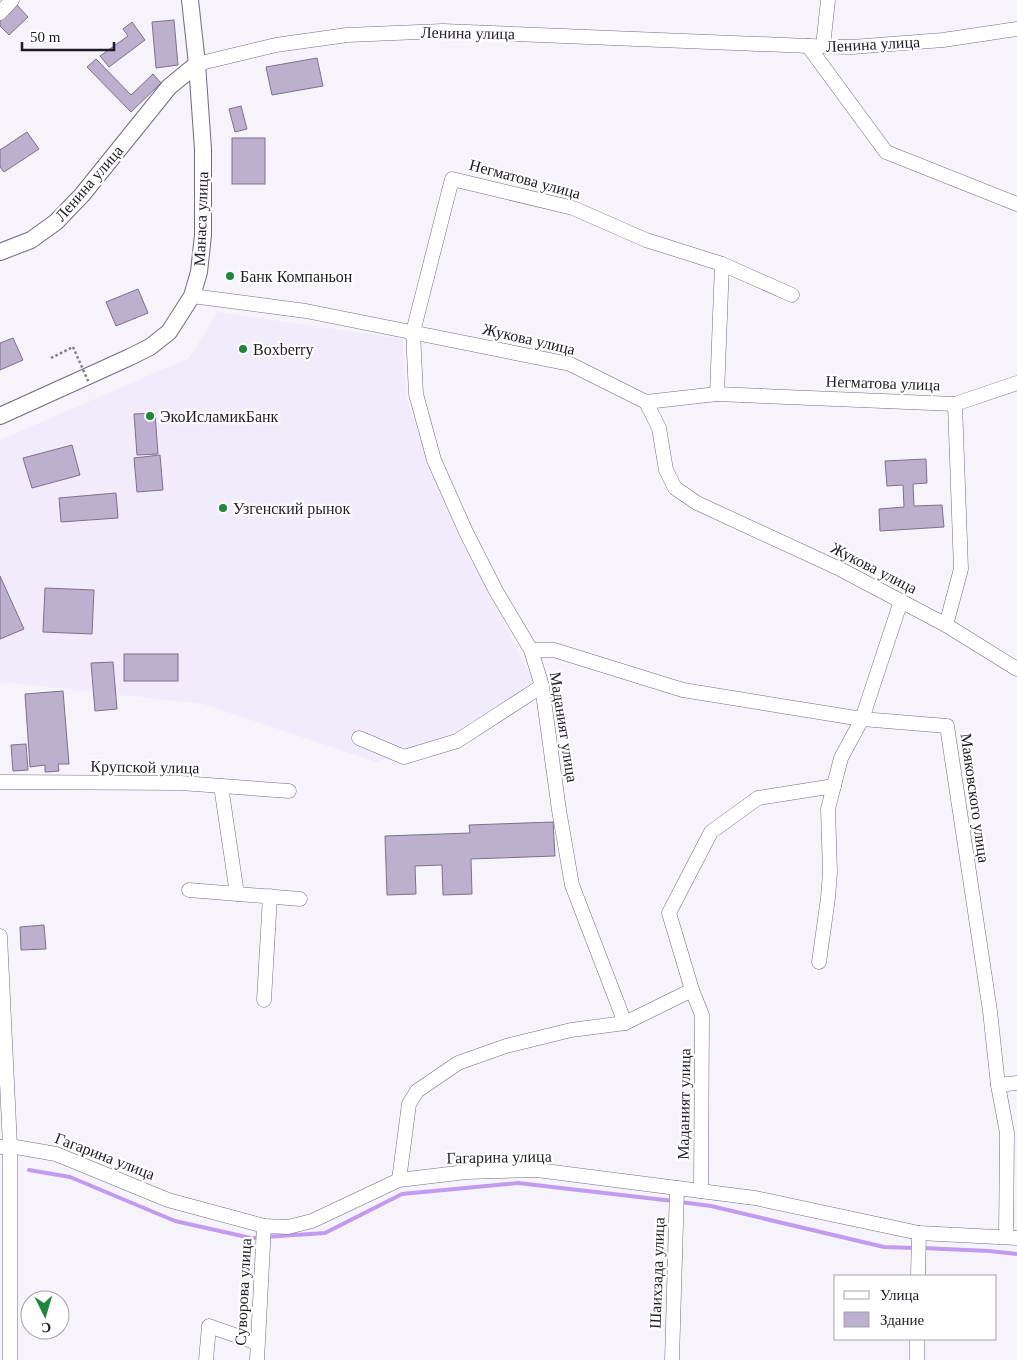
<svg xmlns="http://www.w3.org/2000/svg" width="1017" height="1360" font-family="'Times New Roman',serif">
  <rect width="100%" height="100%" fill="#f6f4fa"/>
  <path fill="#f2ebfb" d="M218,312L403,339L406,396L430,471L463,544L534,682L456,732L376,762L203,704L0,682V440L189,358Z"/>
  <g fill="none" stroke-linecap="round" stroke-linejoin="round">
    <g stroke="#c29aef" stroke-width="4">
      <path d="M29,1170L70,1177L175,1221L251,1238L325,1233L402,1194L518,1183L673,1201"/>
      <path d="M680,1202L711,1206L884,1247L915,1248"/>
      <path d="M922,1248L989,1251L1017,1254"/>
    </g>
  </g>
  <g fill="#bdafce" stroke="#7c708c">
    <path d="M17,5L28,17L9,35L0,26V20Z"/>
    <path d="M174,20L178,65L156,68L152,22Z"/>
    <path d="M132,22L145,40L109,67L100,56L128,36L123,29Z"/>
    <path d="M317,58L323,86L272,95L266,67Z"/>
    <path d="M96,59L131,95L153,74L161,83L131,112L87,67Z"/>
    <path d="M241,106L247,129L235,132L229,109Z"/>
    <path d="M27,132L39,149L4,172L0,167V150Z"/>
    <rect x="232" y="138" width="33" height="46"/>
    <path d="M138,289L148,313L116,326L106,302Z"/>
    <path d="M13,338L23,360L0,370V343Z"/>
    <path d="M155,413L158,454L137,455L134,414Z"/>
    <path d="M72,445L80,475L32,488L23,458Z"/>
    <path d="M160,455L163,490L137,492L134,458Z"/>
    <path d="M926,459L927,483L913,484L914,506L942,505L944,527L880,531L879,509L904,507L903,485L887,486L885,461Z"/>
    <path d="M116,493L118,518L61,522L59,498Z"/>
    <path d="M0,576L24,629L0,639Z"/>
    <path d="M45,588L94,590L92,634L43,632Z"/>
    <rect x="124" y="654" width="54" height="27"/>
    <path d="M113,662L117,709L95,711L91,663Z"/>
    <path d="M63,691L69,764H58L59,771L45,772V765L30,767L25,694Z"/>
    <path d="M26,744L28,770L13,771L11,745Z"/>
    <path d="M553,822L555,856L471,859L472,894L443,895L442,865L415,866L416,894L387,895L385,836L470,833L469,825Z"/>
    <path d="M44,925L46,949L21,950L20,927Z"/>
  </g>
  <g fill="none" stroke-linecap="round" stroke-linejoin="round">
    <defs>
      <g id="minor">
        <path d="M0,13L12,0"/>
        <path d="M808,46L886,152L1017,204"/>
        <path d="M823,46L828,0"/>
        <path d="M197,64L276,45L347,35L443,31L808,46L852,47L943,40L1017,29"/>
        <path d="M192,296L306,311L570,364L646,402L659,428L666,470L675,488L697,503L840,569L946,625L1017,669"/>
        <path d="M717,394L722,264"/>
        <path d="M646,402L717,394L955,404L961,569L946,625"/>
        <path d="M955,404L1017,383"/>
        <path d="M531,650H554L683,690L862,719L947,726L990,1011L998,1085L1007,1133L1006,1237"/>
        <path d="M359,738L404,757L457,741L542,686"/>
        <path d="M0,782L181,783L289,791"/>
        <path d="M221,786L237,894"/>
        <path d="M189,890L300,899"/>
        <path d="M0,936L10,1146V1360"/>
        <path d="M819,962L828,898L830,872L828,809L841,758L862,719L901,601"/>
        <path d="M264,1000L270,896"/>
        <path d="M625,1023L572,885L559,810L542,686L531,650L496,591L466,532L434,460L416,394L413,332L452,179L573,208L646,240L722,264L792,295"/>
        <path d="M998,1085L1017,1083"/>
        <path d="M0,1147L10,1146L56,1154L168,1200L264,1226L288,1227L312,1221L399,1180L466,1172L537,1170L755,1198L919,1233L1017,1238"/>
        <path d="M399,1180L409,1104L417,1091L458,1063L506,1046L571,1030L625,1023L692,990"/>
        <path d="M701,1191L702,1015L692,990L669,913L711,832L758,798L834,786"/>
        <path d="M918,1276L919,1233"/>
        <path d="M206,1360L209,1326L257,1343"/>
        <path d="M257,1360L264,1226"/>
        <path d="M672,1360L677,1188"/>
        <path d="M917,1360V1339"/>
      </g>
      <g id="major">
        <path d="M0,252L31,240L56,222L82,195L169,87L197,64"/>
        <path d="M0,416L130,357L150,347L169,332L192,296L199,272L203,235V149L197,64L190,0"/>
      </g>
    </defs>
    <use href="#minor" stroke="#756985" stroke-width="15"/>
    <use href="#major" stroke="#756985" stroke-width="18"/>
    <path stroke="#817e87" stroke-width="2.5" stroke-dasharray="2.5 2.5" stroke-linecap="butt" d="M51,358L73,347"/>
    <use href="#minor" stroke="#fff" stroke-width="14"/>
    <use href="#major" stroke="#fff" stroke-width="16"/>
    <path stroke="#817e87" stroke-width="2.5" stroke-dasharray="2.5 2.5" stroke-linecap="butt" d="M73,347L89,383"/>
  </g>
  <g fill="#1f863b" stroke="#fff" stroke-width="2">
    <circle cx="230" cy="276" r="5"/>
    <circle cx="243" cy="349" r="5"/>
    <circle cx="150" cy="416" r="5"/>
    <circle cx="223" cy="508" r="5"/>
  </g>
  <g text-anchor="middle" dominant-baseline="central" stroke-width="4.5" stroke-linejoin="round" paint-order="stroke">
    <g font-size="16" fill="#1f1a26" stroke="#fff">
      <text transform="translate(468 33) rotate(1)">Ленина улица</text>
      <text transform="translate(873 44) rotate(-3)">Ленина улица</text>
      <text transform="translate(525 179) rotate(15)">Негматова улица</text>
      <text transform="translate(89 183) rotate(-49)">Ленина улица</text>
      <text transform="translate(201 219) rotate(-88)">Манаса улица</text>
      <text transform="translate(529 339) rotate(13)">Жукова улица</text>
      <text transform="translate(883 383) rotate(2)">Негматова улица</text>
      <text transform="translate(874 568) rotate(27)">Жукова улица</text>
      <text transform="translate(564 727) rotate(81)">Маданият улица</text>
      <text transform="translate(145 767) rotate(1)">Крупской улица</text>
      <text transform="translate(975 798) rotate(82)">Маяковского улица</text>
      <text transform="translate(684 1104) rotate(-89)">Маданият улица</text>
      <text transform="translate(105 1156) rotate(21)">Гагарина улица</text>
      <text transform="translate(499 1157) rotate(-1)">Гагарина улица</text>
      <text transform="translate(657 1273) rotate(-88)">Шаихзада улица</text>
      <text transform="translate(243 1292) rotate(-87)">Суворова улица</text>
    </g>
    <g font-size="16" fill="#1f1a26" stroke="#fff" text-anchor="start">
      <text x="240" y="276">Банк Компаньон</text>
      <text x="253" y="349">Boxberry</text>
      <text x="160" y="416">ЭкоИсламикБанк</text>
      <text x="233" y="508">Узгенский рынок</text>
    </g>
  </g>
  <rect x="834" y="1275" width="162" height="65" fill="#ffffff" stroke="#a5a3a8"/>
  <rect x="844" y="1291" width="25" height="8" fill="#ffffff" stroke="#a5a3a8"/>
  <text x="880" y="1300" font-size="15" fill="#1f1a26">Улица</text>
  <rect x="844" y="1312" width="25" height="15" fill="#bdafce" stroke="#a5a3a8"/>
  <text x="880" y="1325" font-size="15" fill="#1f1a26">Здание</text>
  <g transform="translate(45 1315) rotate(175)"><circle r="24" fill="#ffffff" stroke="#a5a3a8"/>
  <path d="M0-4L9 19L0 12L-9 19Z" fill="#1f863b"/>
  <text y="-8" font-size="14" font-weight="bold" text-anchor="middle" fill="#1f1a26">С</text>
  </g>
  <path d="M22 42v8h92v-8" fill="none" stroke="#1f1a26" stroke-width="2.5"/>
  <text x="30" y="42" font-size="15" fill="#1f1a26" stroke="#ffffff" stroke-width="4" paint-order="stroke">50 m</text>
</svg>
